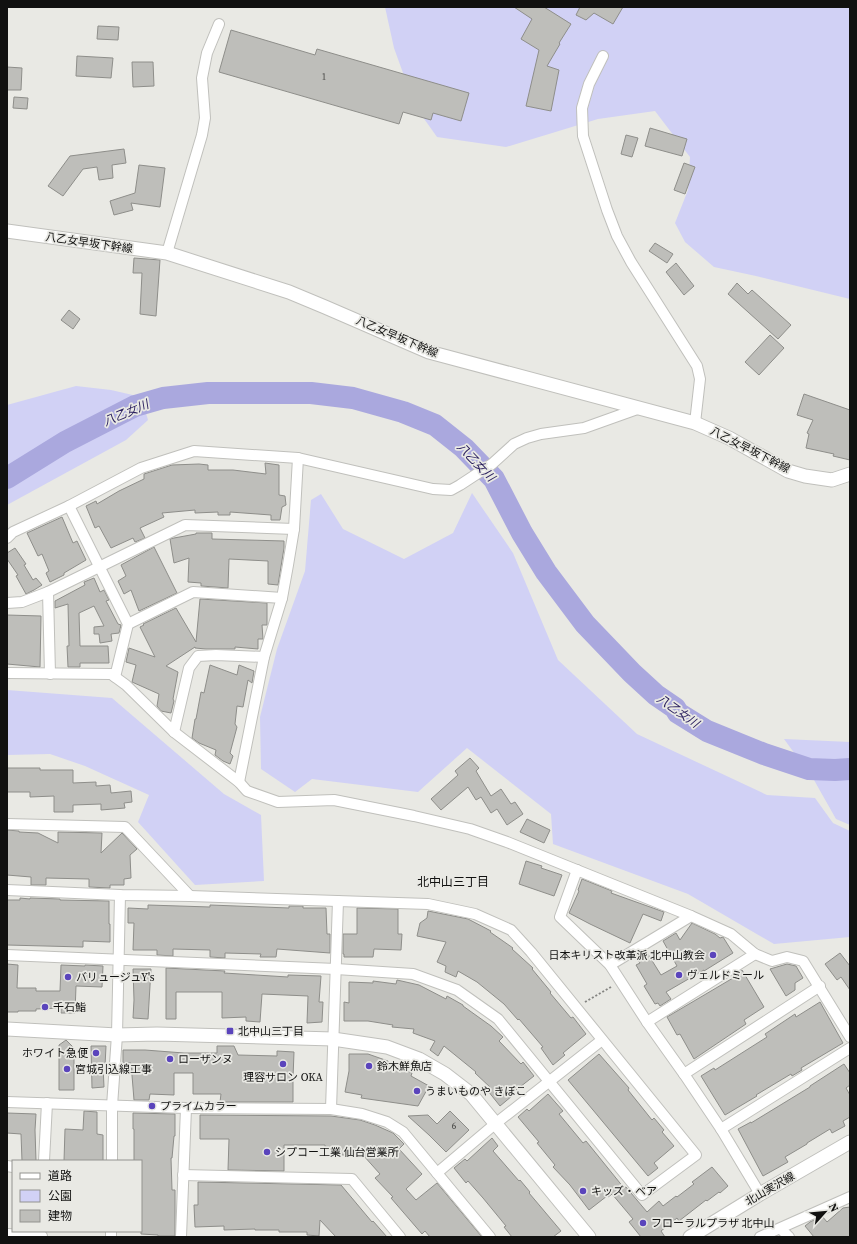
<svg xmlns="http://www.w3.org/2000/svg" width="857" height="1244" font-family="'Source Serif 4','Noto Sans JP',serif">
  <rect width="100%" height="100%" fill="#e9e9e4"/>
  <g fill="#d1d1f5">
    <path d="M385,7H850V299L756,276L714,267L685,242L675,223L688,190L690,157L655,111L598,119L506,147L437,137L415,106L394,48Z"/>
    <path d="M76,386L111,390L137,396L143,403L148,420L126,440L7,505V405Z"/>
    <path d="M472,493L513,553L558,660L637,734L767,795L815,798L833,823L850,831V937L774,944L688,894L553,844L551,814L467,748L418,792L312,779L295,792L261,769L260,717L277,649L305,571L311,500L321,494L343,529L404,559L453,533Z"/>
    <path d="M7,690L112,698L224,794L261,815L264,881L195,885L138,822L149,795L85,766L50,754L7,755Z"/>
    <path d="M784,739L850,742V825L836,819L814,780Z"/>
  </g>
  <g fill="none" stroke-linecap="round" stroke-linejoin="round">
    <path stroke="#aaa8de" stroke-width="22" d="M7,478L65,442L135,406L163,398L208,393H311L353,398L403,412L435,425L464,448L494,479L522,533L546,572L585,624L632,673L656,695L675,708L678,713L707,731L764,754L809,769L835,770L850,769"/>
  </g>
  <g fill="#bebeba" stroke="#8e8e8a">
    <path d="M514,7H544L571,24L559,43L560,44L547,66L559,70L551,111L526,106L539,50L521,39L532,19Z"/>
    <path d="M580,7H623L613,24L594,13L586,20L576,15Z"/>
    <path d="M98,26L119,27L118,40L97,39Z"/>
    <path d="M231,30L315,55L317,49L469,93L461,121L433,113L431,120L403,112L399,124L219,72Z"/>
    <path d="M77,56L113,58L111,78L76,76Z"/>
    <path d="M132,62H153L154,86L133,87Z"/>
    <path d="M7,67L22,68L21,90H7Z"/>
    <path d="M14,97L28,98L27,109L13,108Z"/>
    <path d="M650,128L687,139L682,156L645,146Z"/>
    <path d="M626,135L638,138L632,157L621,154Z"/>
    <path d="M124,149L126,163L112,165L113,178L99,180L97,167L83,169L63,196L48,186L70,156Z"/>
    <path d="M684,163L695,167L685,194L674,190Z"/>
    <path d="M139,165L165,168L160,207L131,203L133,210L114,215L110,201L135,193Z"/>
    <path d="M655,243L673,254L667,263L649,251Z"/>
    <path d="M134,258L160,260L156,316L140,314L142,273H133Z"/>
    <path d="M676,263L694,286L684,295L666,272Z"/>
    <path d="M737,283L748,294L752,290L791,325L778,339L728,294Z"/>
    <path d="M69,310L80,319L73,329L61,320Z"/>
    <path d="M770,335L784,348L759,375L745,362Z"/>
    <path d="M804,394L850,410V460L833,456L834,454L806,448L809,434L807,433L813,420L797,415Z"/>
    <path d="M265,463L279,465V495L285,496L286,505L282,507L280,520H271V515L230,512V515H218V512L195,513V510L162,513L164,517L140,528L145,538L135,542L133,538L111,548L99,526L95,528L86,506L96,501L97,504L119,491L144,479V474L172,465L199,464L208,465V470H233L266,474Z"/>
    <path d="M62,517L73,543L77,541L86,560L64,573V575L50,582L46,573L49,571L42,554L38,556L27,533Z"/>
    <path d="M196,533H212V539L284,541V548L278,585L268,584V561L229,559L228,588L201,586V583L188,582L189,558L174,563L170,539L174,538L196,534Z"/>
    <path d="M154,547L177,593L139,611L131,590L124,594L118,581L126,576L121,565Z"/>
    <path d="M15,548L26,564L24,565L33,580L36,578L42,585L34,590L26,594L16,576L18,575L7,559V553Z"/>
    <path d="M94,578L100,592L104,590L109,600L106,601L118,624L121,625L119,633L111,634L112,641L100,643L99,634H94V627L104,626L94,606L79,613L80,646H108L109,663H80V667H68L67,646H69L68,604L55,608V601L85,585L84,582Z"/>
    <path d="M200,599L267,603V625H262L263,639H258V649L235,647V649H206L195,648V647L166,666L178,672L173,699L174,701L171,713L161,711L157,706L159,694L132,682L136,665L126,662L129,648L155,657L140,627L144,625L143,624L176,608L196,642Z"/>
    <path d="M7,615L41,616L40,667L7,664Z"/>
    <path d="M210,665L237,675L239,665L254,671L252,683L248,680L243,707L237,706L235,724L237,727L230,753L233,756L230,764L223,761L215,755L216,750L199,743L192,738L195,719H196L201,692L204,693Z"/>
    <path d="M470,758L479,768L476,771L491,796L501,789L511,804L515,802L523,814L507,825L497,809L491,813L481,797L476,800L468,787L441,810L431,799L458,775L455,771Z"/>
    <path d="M7,768H40V770H73V783L96,782V786L110,785L111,793L131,791L132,802L124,803L125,808L101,810V804L73,805V812H54V796L30,797V792H7Z"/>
    <path d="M527,819L550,830L544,843L520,832Z"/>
    <path d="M7,830L19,831V832L38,833L58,843V832L102,833L101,853L122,833L137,849L130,855L131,878L124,879V885H110V888L89,887V879L46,878V885H31V877L7,875Z"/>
    <path d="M526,861L542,866L541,868L562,875L554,896L519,884Z"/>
    <path d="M582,879L612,891L611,893L664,912L661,921L643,914L630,943L590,924L569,913L579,891L578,890Z"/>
    <path d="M20,898L30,899V898L60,899V900L109,901V924H110V942L83,941V947L7,945V900H20Z"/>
    <path d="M148,905L210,907V905L289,908V906H303V908H326L327,934H330V953L277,949L276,957H260L261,954L225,953V958L210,957V950L173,949V956L157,955V950H133L134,923H128V908L148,909Z"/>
    <path d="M357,908L398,909V934H402L401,950L374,949L373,957H344V954H343V934H357Z"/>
    <path d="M428,911L468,919L491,931L490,932L513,948L512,949L533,968L532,969L551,992L550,993L571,1018L573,1017L586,1034L563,1053L565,1055L553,1065L541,1048L543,1047L519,1019L518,1020L504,1004L477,982L458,971L456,977L445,972L446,966L437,962L446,942L417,936L420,923L427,918Z"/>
    <path d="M692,923L715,934L720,938L723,937L733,953L704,971V970L666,992L671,999L660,1006L658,1003L655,1004L644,986L647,984L636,965L640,963L636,957L646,951L661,975L677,966L663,941L676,933L680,940Z"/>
    <path d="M840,953L850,966V990L841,977L837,980L825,964Z"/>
    <path d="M7,964L18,965L17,988H36V991H60L61,965L85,966V965L103,966L102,987L76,986L75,1013H61V1008L36,1009V1011H18V1012H7Z"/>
    <path d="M787,964L796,966L803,978L795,983V990L786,996L770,969Z"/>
    <path d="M166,968L225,971L224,973L288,977V975L321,976L319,1002H323L322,1022L307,1023L308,996L262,994L260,1022L246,1021V1017L222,1018V992H176V1019H166Z"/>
    <path d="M133,969H151L148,1019L133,1018L134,1000Z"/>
    <path d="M742,970L764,1007L744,1020L746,1024L694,1059L680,1034L677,1035L667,1017L733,978L732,976Z"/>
    <path d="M397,980L419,985L446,999L447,996L463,1005V1006L491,1026L503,1037L499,1041L521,1064L523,1062L534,1076L511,1094L512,1096L500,1106L488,1091L491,1088L475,1073L476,1072L444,1046L438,1056L430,1050L435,1041L413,1033L414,1029L392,1027L393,1025L368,1021H344V1002L349,1003V982L373,983V981L396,984Z"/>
    <path d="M820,1002L843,1043L801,1068L802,1070L792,1076L791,1074L756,1095L757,1096L725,1115L701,1076L714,1068L715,1070L767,1037L765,1034L795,1014L796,1017Z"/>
    <path d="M66,1040L74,1048V1090H59V1045Z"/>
    <path d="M91,1046H106L105,1066H103L104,1087L92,1088Z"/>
    <path d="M217,1046H234L238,1055L277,1056V1051L294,1052L293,1078V1102H220L221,1094H193V1073H174V1095L150,1094L149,1100H134L131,1063H123V1050H145L184,1053H217Z"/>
    <path d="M349,1054H368L388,1061V1062L412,1073L411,1076L429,1086L418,1106L361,1098L362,1095L345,1092L349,1071Z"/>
    <path d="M599,1054L629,1088L628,1090L652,1120L654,1118L664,1130L662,1132L674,1146L654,1163L658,1168L648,1176L568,1080Z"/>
    <path d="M844,1064L850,1073V1085L846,1088L850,1095V1117L843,1121L845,1126L832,1133L830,1129L807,1143V1144L785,1157L788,1162L763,1176L738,1129L751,1122V1123L810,1087V1086Z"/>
    <path d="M548,1094L563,1111L559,1114L583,1143L586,1141L624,1188L626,1187L647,1212L659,1201L663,1206L676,1196L677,1197L694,1184L692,1182L712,1167L728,1186L720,1193L719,1192L707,1201L706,1200L679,1221L677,1218L661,1231L665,1237H641L629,1222L633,1219L612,1194L608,1197L607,1196L589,1210L570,1185L553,1167L555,1165L537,1143L539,1142L518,1117L527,1109L529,1111Z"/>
    <path d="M84,1111L97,1112V1134L103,1135V1161H64L65,1129L83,1130Z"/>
    <path d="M450,1111L469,1130L446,1152L429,1135L408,1116L428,1115L437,1124Z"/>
    <path d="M7,1113L36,1114L35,1130L36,1161H22L21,1134L7,1133Z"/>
    <path d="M133,1113L175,1114V1136H174L172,1158H171L172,1190H175V1236H158V1235L141,1234V1161H134V1129H133Z"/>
    <path d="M200,1115L330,1116H331L360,1120L375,1125L393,1133L404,1144L399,1149L422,1174L406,1189L416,1200L437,1183L482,1237H430L425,1231L422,1234L391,1198L393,1197L375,1178L380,1174L363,1155H337V1147H325V1145H284V1171L228,1170L229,1139H200Z"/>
    <path d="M492,1138L498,1146L493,1151L519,1181L520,1180L530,1192L529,1193L561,1231L553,1237H512L504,1227L506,1226L483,1198L468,1181L466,1183L454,1168L465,1159L467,1161Z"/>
    <path d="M198,1182L341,1185L372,1222L373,1221L387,1237H336L320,1220L319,1236L307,1235V1232H279V1230H255V1229L224,1230V1226L195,1227L194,1205H198Z"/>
    <path d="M850,1207V1237H814L805,1226L810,1222L822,1216L827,1222L843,1208Z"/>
  </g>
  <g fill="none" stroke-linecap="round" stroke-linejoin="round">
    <defs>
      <g id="minor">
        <path d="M603,56L589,84L582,108L583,136L607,210L617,236L631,262L697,366L700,379L695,423"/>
        <path d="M167,253L202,135L205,118L202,78L207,53L219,24"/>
        <path d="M69,506L128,624L115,677"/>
        <path d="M7,538L13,532L69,506L141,468L194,451L298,458L433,489L451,490L460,485L492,464L514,444L527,438L541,434L584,428L640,408"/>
        <path d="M48,592L50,674"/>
        <path d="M7,603L22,602L48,592L185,525L294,529"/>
        <path d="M128,624L193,592L282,598"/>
        <path d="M7,673L111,674L126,685L174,732L239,782L247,791L278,802L334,800L414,816L470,829L507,842L691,916L731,934L755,954L772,961L787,957L803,961L850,1037"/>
        <path d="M174,732L189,668L198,656L216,655L264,657"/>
        <path d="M239,782L264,657L282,598L288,565L294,529L298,458"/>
        <path d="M7,824L125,827L190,896"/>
        <path d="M577,870L560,917L610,965L647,1022L684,1074L721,1129L760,1194"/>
        <path d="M7,890L120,895L190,896L428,904L475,914L511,930L531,952L696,1155L642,1195L498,1019L457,990L413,974L336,969L7,955"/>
        <path d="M610,965L691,916"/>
        <path d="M647,1022L755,954"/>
        <path d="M684,1074L820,986"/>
        <path d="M7,1102L186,1108L331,1109L362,1114L387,1122L403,1132L490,1237"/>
        <path d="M331,1109L338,901"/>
        <path d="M721,1129L850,1048"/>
        <path d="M44,1161L47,1103"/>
        <path d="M112,1161V1106L117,1035L120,895"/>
        <path d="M7,1166L13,1167"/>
        <path d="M437,1173L495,1124L602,1040"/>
        <path d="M183,1175L352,1179L400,1237"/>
        <path d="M781,1229L789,1237"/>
        <path d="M7,1234L42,1236"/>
        <path d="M111,1237V1231"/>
        <path d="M181,1237L186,1108"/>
        <path d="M760,1237L850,1197"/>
      </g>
      <g id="tertiary">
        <path d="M7,231L167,253L289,292L325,307L429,352L695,423L729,438L788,471L805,476L832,480L850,474"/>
        <path d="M7,1029L117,1035L157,1034L333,1039L387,1047L419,1059L445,1074L471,1094L589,1237"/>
        <path d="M690,1237L760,1194L850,1142"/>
      </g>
    </defs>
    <use href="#minor" stroke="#c0c0bc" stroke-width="12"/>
    <use href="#tertiary" stroke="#c0c0bc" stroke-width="15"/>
    <path stroke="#838380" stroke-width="2" stroke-dasharray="2 2" stroke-linecap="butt" d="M585,1002L611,987"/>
    <use href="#minor" stroke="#fff" stroke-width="10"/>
    <use href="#tertiary" stroke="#fff" stroke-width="13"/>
  </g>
  <g fill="#5a44bc" stroke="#e9e9e4" stroke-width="1.5">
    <circle cx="713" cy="955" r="4"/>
    <circle cx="679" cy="975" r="4"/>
    <circle cx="68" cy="977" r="4"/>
    <circle cx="45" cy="1007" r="4"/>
    <rect x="226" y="1027" width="8" height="8" rx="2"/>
    <circle cx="96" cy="1053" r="4"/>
    <circle cx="170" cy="1059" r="4"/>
    <circle cx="283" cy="1064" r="4"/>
    <circle cx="369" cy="1066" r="4"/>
    <circle cx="67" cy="1069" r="4"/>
    <circle cx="417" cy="1091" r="4"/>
    <circle cx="152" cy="1106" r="4"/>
    <circle cx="267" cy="1152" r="4"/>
    <circle cx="583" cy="1191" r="4"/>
    <circle cx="643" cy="1223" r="4"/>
  </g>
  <g text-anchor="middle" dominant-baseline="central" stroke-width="3.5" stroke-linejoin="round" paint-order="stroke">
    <g font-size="9" fill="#3c3c3a">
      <text x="324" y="77">1</text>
      <text x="454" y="1126">6</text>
    </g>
    <g font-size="11" fill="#111110" stroke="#e9e9e4">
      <text transform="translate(89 243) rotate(8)">八乙女早坂下幹線</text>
      <text transform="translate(397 337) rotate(23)">八乙女早坂下幹線</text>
      <text transform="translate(750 450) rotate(27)">八乙女早坂下幹線</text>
      <text transform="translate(770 1189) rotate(-30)">北山実沢線</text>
    </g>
    <g font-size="11" fill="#111110" stroke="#e9e9e4" text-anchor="start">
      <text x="705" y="955" text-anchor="end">日本キリスト改革派 北中山教会</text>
      <text x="687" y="975">ヴェルドミール</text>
      <text x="76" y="977">バリュージュY's</text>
      <text x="53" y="1007">千石鮨</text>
      <text x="238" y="1031">北中山三丁目</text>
      <text x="88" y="1053" text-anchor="end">ホワイト急便</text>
      <text x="178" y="1059">ローザンヌ</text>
      <text x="377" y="1066">鈴木鮮魚店</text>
      <text x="75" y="1069">宮城引込線工事</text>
      <text x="283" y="1077" text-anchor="middle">理容サロン OKA</text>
      <text x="425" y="1091">うまいものや きぼこ</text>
      <text x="160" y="1106">プライムカラー</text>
      <text x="275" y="1152">シプコー工業 仙台営業所</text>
      <text x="591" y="1191">キッズ・ベア</text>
      <text x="651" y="1223">フローラルプラザ 北中山</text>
    </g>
    <g font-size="12" font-style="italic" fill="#2b205f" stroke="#e9e9e4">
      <text transform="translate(126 413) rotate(-23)">八乙女川</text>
      <text transform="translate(476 462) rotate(46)">八乙女川</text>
      <text transform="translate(678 711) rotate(35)">八乙女川</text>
    </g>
    <g font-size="12" fill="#111110" stroke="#e9e9e4">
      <text x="453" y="882">北中山三丁目</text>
    </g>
  </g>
  <rect width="857" height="1244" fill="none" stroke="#111110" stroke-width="16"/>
  <rect x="12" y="1160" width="130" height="72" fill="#e9e9e4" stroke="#93938f"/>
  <rect x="20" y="1173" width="20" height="6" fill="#ffffff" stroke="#93938f"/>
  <text x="48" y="1180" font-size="12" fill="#111110">道路</text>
  <rect x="20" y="1190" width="20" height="12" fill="#d1d1f5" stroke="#93938f"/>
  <text x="48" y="1200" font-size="12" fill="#111110">公園</text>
  <rect x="20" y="1210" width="20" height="12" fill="#bebeba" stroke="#93938f"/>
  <text x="48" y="1220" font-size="12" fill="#111110">建物</text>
  <g transform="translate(825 1212) rotate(63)" stroke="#e9e9e4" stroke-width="3" paint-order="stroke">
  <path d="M0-3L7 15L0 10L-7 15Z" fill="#111110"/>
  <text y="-6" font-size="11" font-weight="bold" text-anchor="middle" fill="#111110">N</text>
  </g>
</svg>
